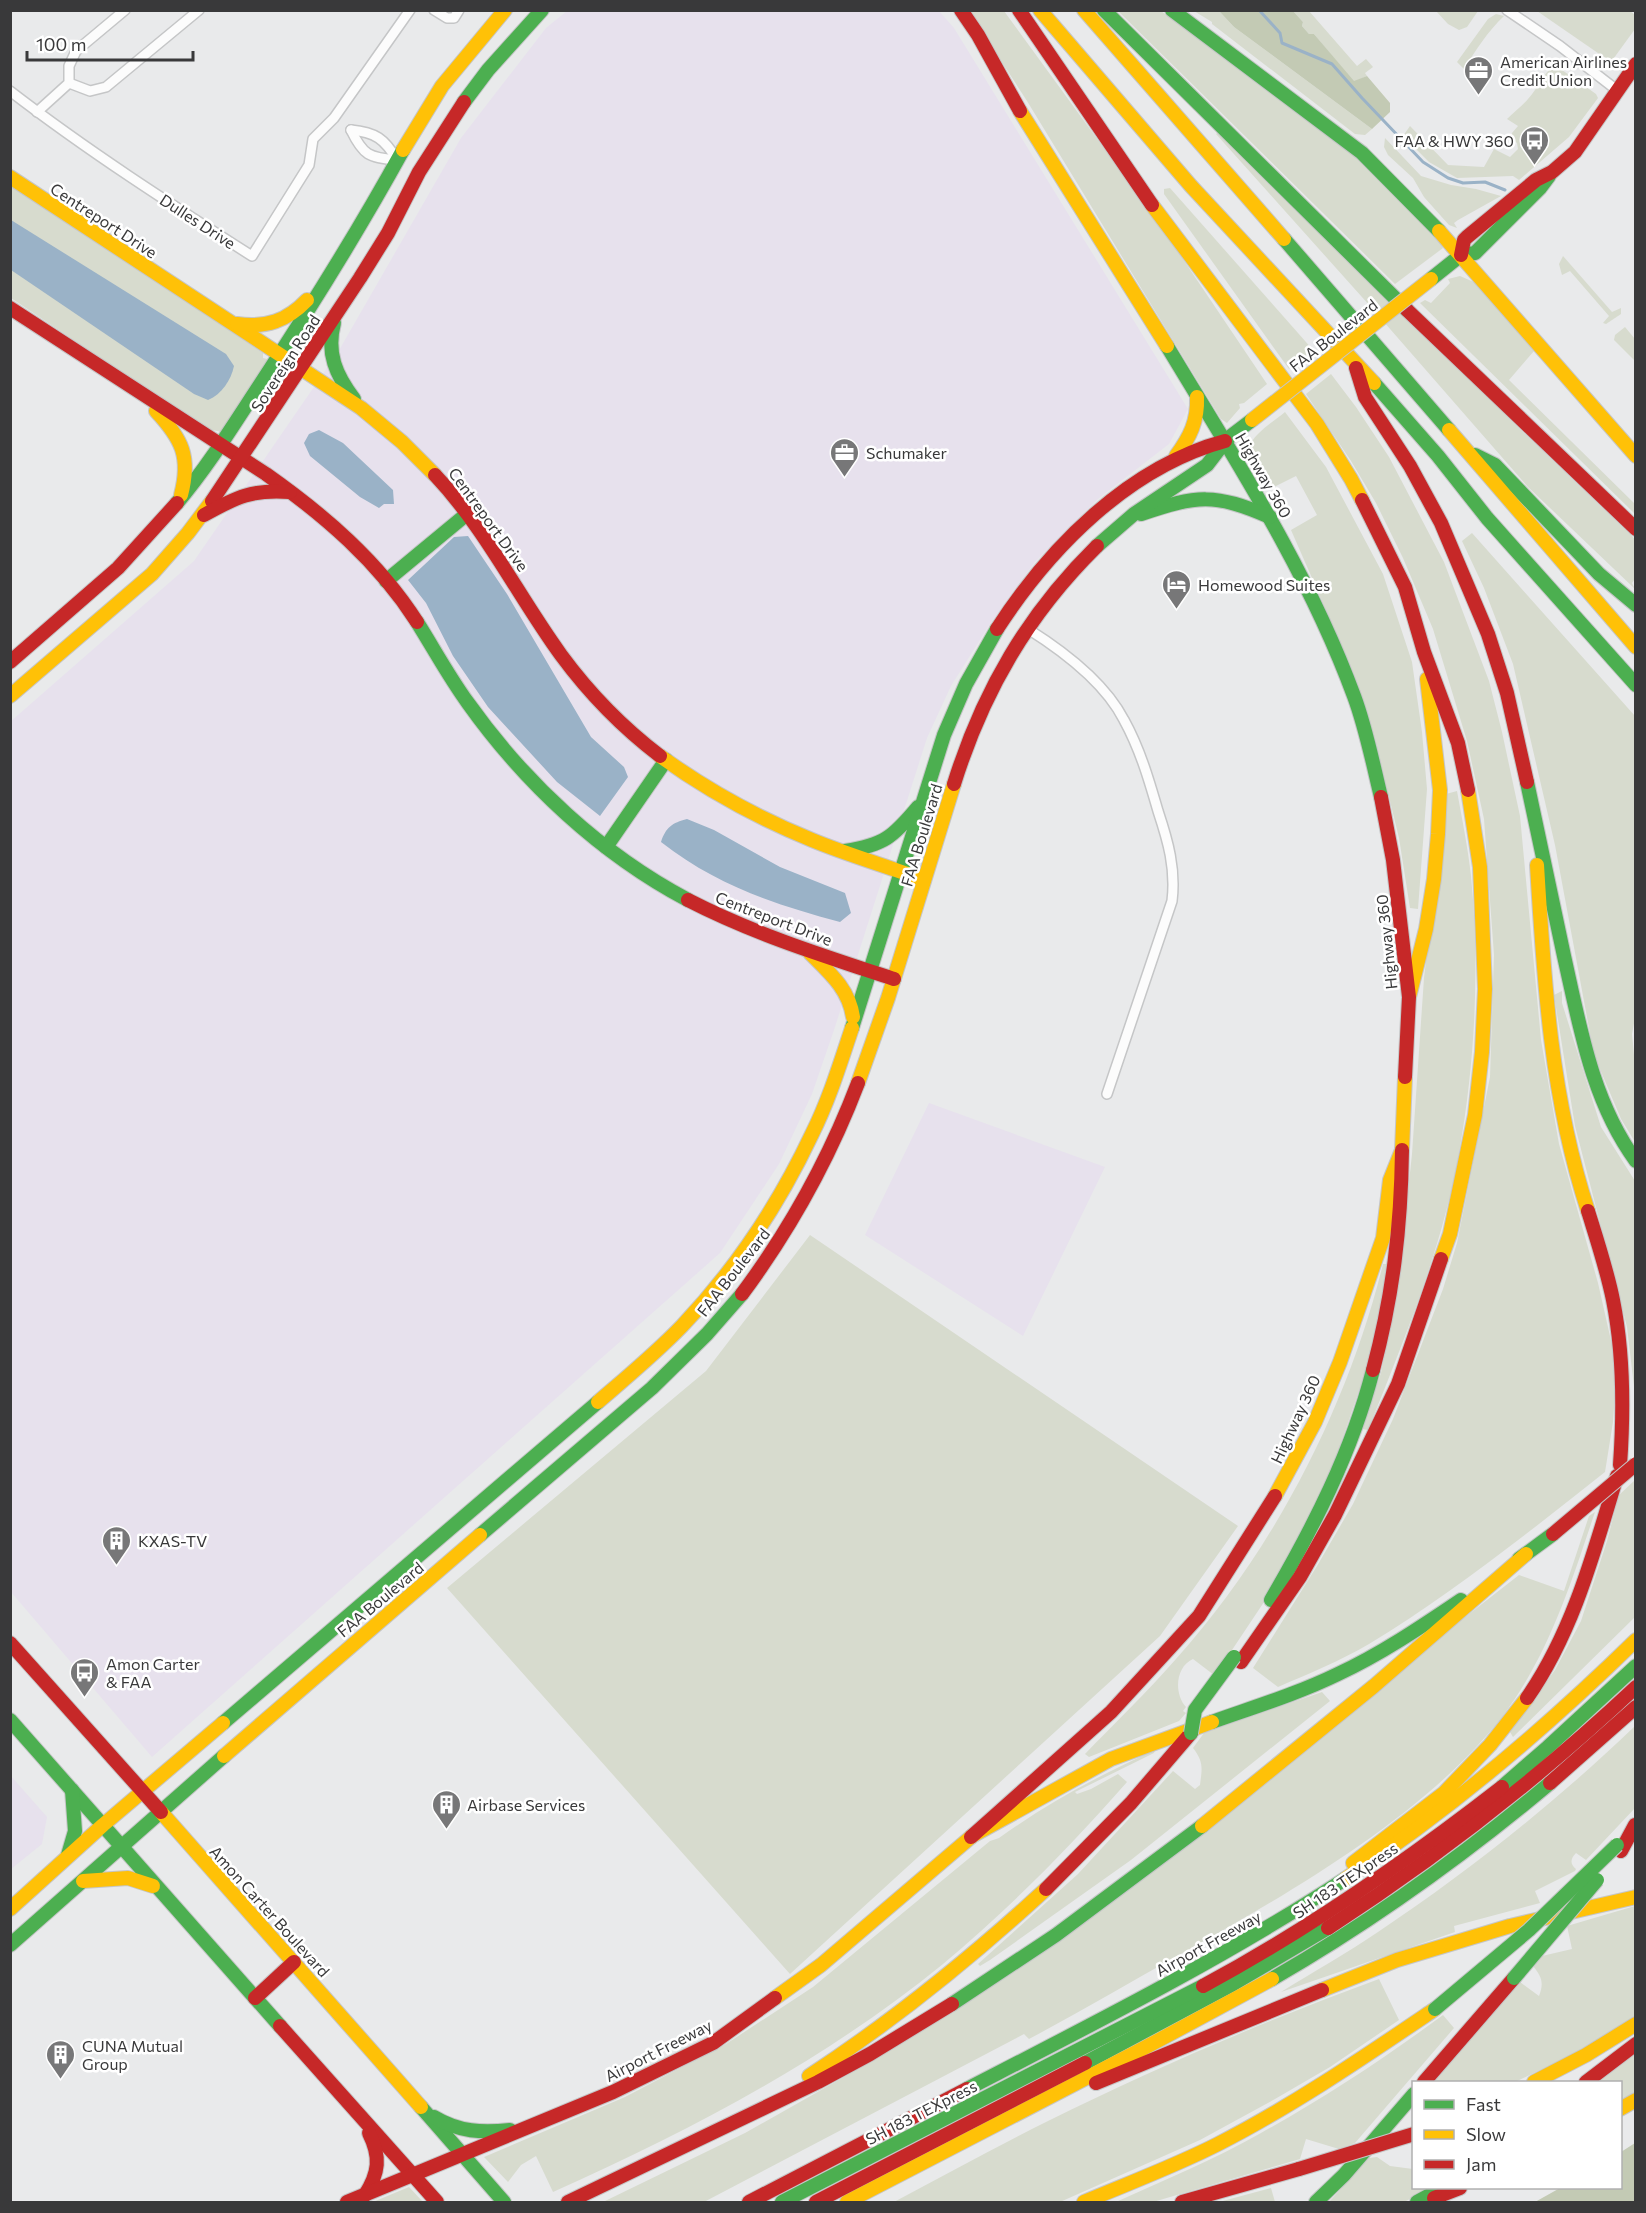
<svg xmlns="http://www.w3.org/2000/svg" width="1646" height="2213" font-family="Commissioner,sans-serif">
  <rect width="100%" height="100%" fill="#e9eaeb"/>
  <g fill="#e7e1ed">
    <path d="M567,11H939L954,28L1188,409L1169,444L1098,499L1035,562L990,624L951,686L927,738L835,1027L812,1094L779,1164L720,1253L152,1757L11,1592L10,722L194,561L338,352L461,138L546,28Z"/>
    <path d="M929,1103L1105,1167L1023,1336L865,1235Z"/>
    <path d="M10,1775L47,1817L42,1844L11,1869Z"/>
  </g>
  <g fill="#d7dbce">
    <path d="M969,11H1004L1162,228L1267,384L1244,403L1239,404L1240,408L1227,423L1221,419L1027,101Z"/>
    <path d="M1118,11H1161L1351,153L1398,196L1439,240L1443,248L1395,284Z"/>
    <path d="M1194,11H1219L1234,27L1372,129L1365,135L1355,134L1212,24V22Z"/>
    <path d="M1293,11H1309L1357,66L1366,59L1373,67L1365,73L1367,76L1354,82L1314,34H1309L1302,26L1303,22Z"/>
    <path d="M1436,11H1478L1467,27L1459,30L1448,24Z"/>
    <path d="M1537,11H1630L1635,15V29L1611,62Z"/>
    <path d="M1496,14L1504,16C1488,31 1476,50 1464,69L1457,62L1488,19Z"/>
    <path d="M1555,65L1596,94L1598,98L1569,137L1519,180L1513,176L1457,178L1429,162L1403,136L1410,126L1448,165L1484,167L1494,149L1510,157L1518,149L1517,143L1512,139V133L1518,126L1507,119C1514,112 1522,106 1528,99C1539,87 1542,74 1555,65Z"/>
    <path d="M1219,131L1525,434L1635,539V579L1632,583L1635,589L1528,487L1370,306L1216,134Z"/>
    <path d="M1385,138L1421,176L1451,185L1476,189L1501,196L1458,220L1454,223L1457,228L1449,225L1424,197L1413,178L1388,155L1384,147Z"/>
    <path d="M10,184L263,353V358L267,359L266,366L222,432L207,429L11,298Z"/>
    <path d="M1170,188L1313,350L1289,369L1164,194V189Z"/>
    <path d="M1563,256L1612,312L1621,308V314L1606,324L1603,323L1609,316L1570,271L1562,275L1559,264Z"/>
    <path d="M1460,276L1476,283L1534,351L1509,380L1635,504V514L1420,303L1425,300L1431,303L1450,283L1448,279Z"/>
    <path d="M1625,327L1635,339V361L1614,340L1615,335Z"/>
    <path d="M1331,374L1356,407L1389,457L1444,562L1489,681L1502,732L1520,816L1541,1040L1559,1144L1598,1283L1612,1345L1615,1393L1613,1422L1605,1472C1529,1532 1452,1594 1369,1644C1340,1661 1308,1674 1278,1687L1253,1668L1317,1566L1353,1504L1393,1419L1443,1289L1457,1243L1490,1077L1494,955L1484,819L1467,741L1433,629L1403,558L1376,503L1351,461L1306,394Z"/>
    <path d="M1285,412L1326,467L1383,574L1412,662L1422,732L1427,789L1418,909L1410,908L1399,838L1375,739L1354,674L1291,530L1317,515L1296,476L1268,490C1262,483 1251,472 1248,463C1241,440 1271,424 1285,412Z"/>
    <path d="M1472,533L1635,716L1636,1013L1632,1034L1636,1076L1635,1142L1621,1119L1594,1055L1555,845L1513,664L1484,588L1462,541Z"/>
    <path d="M1457,791C1462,819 1468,848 1471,876C1480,968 1475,1063 1459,1153C1442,1249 1404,1340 1368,1430L1362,1429L1381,1373L1398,1286L1412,1154L1424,978L1446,794Z"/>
    <path d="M1562,991V1003L1601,1127L1635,1181V1395L1627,1327L1575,1126L1554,995Z"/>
    <path d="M810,1235L1238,1526L1160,1636L790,1974L447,1588L706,1371Z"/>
    <path d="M1383,1264H1388L1374,1347L1330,1475L1268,1596L1226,1659L1214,1675L1193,1659C1175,1667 1174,1694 1186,1707L1183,1711L1186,1713L1179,1721L1089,1757L1085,1754C1115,1723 1147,1692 1176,1659C1274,1550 1348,1406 1383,1264Z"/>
    <path d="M1635,1480V1617L1513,1737L1510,1732L1555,1670L1581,1621L1607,1541L1619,1495Z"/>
    <path d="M1595,1512C1571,1583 1549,1655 1502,1717C1425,1816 1288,1894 1179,1955C1129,1983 1080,2012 1029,2039L1024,2034L704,2202H603L745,2133L844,2077L997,1983L1519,1575L1564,1591L1589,1516Z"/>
    <path d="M1322,1692L1330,1701L1131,1860L990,1960L980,1966L978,1964L1078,1874L1173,1771L1195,1789L1200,1785C1202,1769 1204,1762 1193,1748L1204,1733Z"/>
    <path d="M1635,1726V1808L1586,1860L1576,1853C1570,1859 1570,1864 1576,1869L1575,1871L1535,1891L1540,1903L1454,1926L1455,1932L1281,1992C1313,1972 1347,1953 1378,1932C1469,1871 1556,1802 1635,1726Z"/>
    <path d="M1155,1750L1154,1753L1075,1792L1077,1794L1091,1789L1118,1774L1127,1782C1070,1847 1009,1909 943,1964C825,2060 692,2130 553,2192L536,2156L521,2165L508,2182L484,2157L625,2097L726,2044L813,1987L990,1841L999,1838C1049,1802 1100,1775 1155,1750Z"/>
    <path d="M1635,1906V2017L1586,2048L1515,2082H1433L1520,1982L1539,1996C1544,1983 1542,1977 1533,1966L1542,1956L1572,1949L1567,1926Z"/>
    <path d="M1379,1979L1399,2020L1330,2067L1275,2099L1200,2140L1060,2202H894C945,2175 996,2147 1048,2121C1155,2068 1267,2020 1379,1979Z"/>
    <path d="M1443,2015L1454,2028L1355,2143L1339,2149L1306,2139L1300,2159L1153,2202H1116C1165,2180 1215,2159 1261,2133C1324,2098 1385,2058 1443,2015Z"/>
    <path d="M1635,2052V2092L1621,2101L1620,2082H1597Z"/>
    <path d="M1377,2157L1390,2166L1413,2169L1414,2188H1432L1404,2202H1329L1369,2158Z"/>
    <path d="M409,2187L423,2202H373Z"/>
    <path d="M1271,2188L1275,2202H1219Z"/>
  </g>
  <g fill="#c3cab4">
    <path d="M1219,11H1293L1303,22L1302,26L1309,34H1314L1354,81L1367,76L1390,103V112L1372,129L1234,27Z"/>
    <path d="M1635,2143V2202H1535L1560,2188H1620L1621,2152Z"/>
  </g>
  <g fill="#9ab2c7">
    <path d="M11,220L226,354L234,366C231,380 222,394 208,400L194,394L11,270Z"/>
    <path d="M319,430L343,443L393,490L394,504H384L379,508L360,497L310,456L304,443L309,434Z"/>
    <path d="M468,536L507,594L591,737L624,767L628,777L600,816L557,782L488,707L453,656L426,603L408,580L454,537Z"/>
    <path d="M687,819L714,830L780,867L845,893L851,913L840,922C773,904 716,885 661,842C666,827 672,823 687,819Z"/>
  </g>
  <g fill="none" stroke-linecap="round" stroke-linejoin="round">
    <path stroke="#9ab2c7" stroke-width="3" d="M1259,10L1280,33L1282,43L1332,64L1362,98L1423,162L1448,178L1463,183L1485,182L1505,190"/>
    <defs>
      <g id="street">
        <path d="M434,10L447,18H454L459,10"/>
        <path d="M1507,10L1560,46L1618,91"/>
        <path d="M69,83L90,91L106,87L199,10"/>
        <path d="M10,91C88,151 169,203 252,256L309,165L313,139L334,118L410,10"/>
        <path d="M37,112L69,83V66L76,51L125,10"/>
        <path d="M351,130C363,155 369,158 397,160"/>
        <path d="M351,130C375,132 385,139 397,160"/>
        <path d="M1028,629C1063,651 1105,683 1124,720C1140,749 1149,780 1158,811C1168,841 1176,869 1172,901L1107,1094"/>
      </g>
      <g id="fast">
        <path d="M1104,10L1407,310"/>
        <path d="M1172,10L1362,153L1439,231"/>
        <path d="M464,102L488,70L542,10"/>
        <path d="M1284,239L1449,430"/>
        <path d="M1431,279L1461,255L1475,253L1540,188L1549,176"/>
        <path d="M334,323C326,353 336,375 354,399"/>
        <path d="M1167,346C1235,459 1308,571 1354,696C1366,728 1373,764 1381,797"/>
        <path d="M1374,383L1438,456L1487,518L1636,685"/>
        <path d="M1475,455L1495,465L1599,574L1636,605"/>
        <path d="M177,503C209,465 234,424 261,383C311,307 359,230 403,150"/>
        <path d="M1141,514C1197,495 1215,493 1270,517"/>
        <path d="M1097,546L1134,514L1207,465L1227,439L1252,420"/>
        <path d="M386,581L468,513"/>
        <path d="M417,622C434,649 449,677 468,703C525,783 601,854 688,900"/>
        <path d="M1527,782C1539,840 1552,898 1564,956C1580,1027 1592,1101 1636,1161"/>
        <path d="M606,847L666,760"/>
        <path d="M845,851C884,845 893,837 918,807"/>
        <path d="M852,1028L944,735L966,684L997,629"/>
        <path d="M480,1535L652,1388L707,1334L742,1294"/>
        <path d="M1519,1559L1553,1534"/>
        <path d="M1271,1600C1313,1528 1352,1452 1373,1370"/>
        <path d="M10,1720L280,2026"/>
        <path d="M1212,1722C1254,1707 1297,1694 1338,1674C1381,1654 1421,1627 1461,1600"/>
        <path d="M223,1723L598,1402"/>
        <path d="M1502,1787L1548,1747L1636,1666"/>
        <path d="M68,1855L75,1831L72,1790"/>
        <path d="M10,1945L224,1756"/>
        <path d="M1272,1979C1371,1922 1463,1856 1550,1783"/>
        <path d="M952,2004L1056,1935L1202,1826"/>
        <path d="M1085,2063L1233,1984L1328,1928"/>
        <path d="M967,2089C1095,2023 1224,1958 1345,1879"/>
        <path d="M421,2107L504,2202"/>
        <path d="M434,2117C459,2132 482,2133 510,2130"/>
        <path d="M782,2202L1203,1986"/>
        <path d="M1316,2202L1344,2175L1414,2094"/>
        <path d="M1417,2202L1443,2188"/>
      </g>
      <g id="slow">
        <path d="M1040,10L1191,186L1374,383"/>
        <path d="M1084,10L1284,239"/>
        <path d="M1020,111L1167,346"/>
        <path d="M403,150L442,86L505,10"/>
        <path d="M10,177L361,408L402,442L435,475"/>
        <path d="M1152,205L1317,424L1351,479L1362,500"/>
        <path d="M1439,231L1636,456"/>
        <path d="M237,324C266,328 287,321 307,300"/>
        <path d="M156,411C182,439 191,457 181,495"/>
        <path d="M1449,430L1636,647"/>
        <path d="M1176,456C1190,437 1198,421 1197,397"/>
        <path d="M10,696L152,574L188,533L212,501"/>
        <path d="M660,756C707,790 758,818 812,840C848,855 887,866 924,880"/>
        <path d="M1537,865C1544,983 1551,1098 1588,1211"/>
        <path d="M810,953C829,972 849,989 853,1017"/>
        <path d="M1409,997L1426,929L1434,879L1438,834L1440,790L1427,679"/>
        <path d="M858,1083L888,998L954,784"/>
        <path d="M1441,1259L1450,1234L1475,1115L1482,1052L1485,989L1480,867L1468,790"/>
        <path d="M598,1402C627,1377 656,1353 682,1326C735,1270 779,1204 812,1134C829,1100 840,1064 852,1028"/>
        <path d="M1275,1496L1315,1422L1340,1362L1383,1238L1390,1180L1402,1150L1405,1077"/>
        <path d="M224,1756L480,1535"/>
        <path d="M161,1812L421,2107"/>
        <path d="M1202,1826L1374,1686L1526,1554"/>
        <path d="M972,1836L1111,1759L1212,1722"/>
        <path d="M1353,1863L1444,1793L1490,1745L1527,1698"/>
        <path d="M1345,1879C1450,1810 1546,1728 1636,1640"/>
        <path d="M83,1881L128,1878L153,1886"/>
        <path d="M10,1909L103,1825L223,1723"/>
        <path d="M1322,1990L1397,1960L1510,1926L1636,1897"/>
        <path d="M775,1998L821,1965L971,1837"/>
        <path d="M809,2076C893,2021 972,1957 1046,1889"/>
        <path d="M1534,2082L1586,2055L1636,2024"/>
        <path d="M1620,2109L1636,2100"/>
        <path d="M847,2202L1146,2047L1272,1979"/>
        <path d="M1084,2202C1129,2183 1175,2166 1218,2144C1294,2105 1364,2057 1435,2009"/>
      </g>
      <g id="jam">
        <path d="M961,10L978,35L1020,111"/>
        <path d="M1019,10L1152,205"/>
        <path d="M1461,255L1464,240L1467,237L1536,180L1552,172L1575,152L1636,64"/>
        <path d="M10,308L266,474C324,515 378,561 417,622"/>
        <path d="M1407,310L1636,529"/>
        <path d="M1356,368L1365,397L1410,466L1441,523L1488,634L1507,693L1527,782"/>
        <path d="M435,475C486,529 518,596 561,655C589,693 622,727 660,756"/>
        <path d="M1362,500L1405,587L1424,652L1458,743L1468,790"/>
        <path d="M212,501L360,278L388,233L419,172L464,102"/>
        <path d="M204,515C236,497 253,489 290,492"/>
        <path d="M997,629C1050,547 1129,467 1225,441"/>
        <path d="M10,662L118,568L177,503"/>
        <path d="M954,784C983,691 1028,614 1097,546"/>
        <path d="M1381,797L1393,860L1409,997L1405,1077"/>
        <path d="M688,900C754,934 824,956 894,979"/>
        <path d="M1588,1211C1597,1240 1607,1270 1613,1300C1624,1355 1624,1409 1620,1465"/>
        <path d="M742,1294C791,1228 829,1159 858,1083"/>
        <path d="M1373,1370C1393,1295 1401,1228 1402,1150"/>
        <path d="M10,1643L161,1812"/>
        <path d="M1241,1662L1300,1577L1335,1515L1398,1384L1441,1259"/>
        <path d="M1527,1698C1573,1632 1594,1552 1617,1476"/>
        <path d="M1550,1783L1636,1707"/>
        <path d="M971,1837L1111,1712L1199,1616L1275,1496"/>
        <path d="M1621,1851L1635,1825"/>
        <path d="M1046,1889L1131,1803L1191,1733"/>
        <path d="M1328,1928C1438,1857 1540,1777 1636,1687"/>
        <path d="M1203,1986C1309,1929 1407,1861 1502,1787"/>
        <path d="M255,1998L294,1962"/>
        <path d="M280,2026L437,2202"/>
        <path d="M1424,2082L1514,1978"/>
        <path d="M1586,2082L1636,2044"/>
        <path d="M1096,2083L1322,1990"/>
        <path d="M365,2195C379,2173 381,2157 369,2133"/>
        <path d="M1434,2198L1460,2188"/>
        <path d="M347,2202L613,2092L713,2043L775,1998"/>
        <path d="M568,2202L818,2082L870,2054L952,2004"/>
        <path d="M749,2202L967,2089"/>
        <path d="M816,2202L1085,2063"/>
        <path d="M1182,2202L1299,2169"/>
      </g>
    </defs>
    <use href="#street" stroke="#c5c6c7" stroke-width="12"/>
    <use href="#fast" stroke="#c5c6c7" stroke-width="16"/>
    <use href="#slow" stroke="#c5c6c7" stroke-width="16"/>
    <use href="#jam" stroke="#c5c6c7" stroke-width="16"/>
    <use href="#street" stroke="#fcfcfc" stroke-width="9"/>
    <use href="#fast" stroke="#4caf50" stroke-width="14"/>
    <use href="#slow" stroke="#ffc107" stroke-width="14"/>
    <use href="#jam" stroke="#c62828" stroke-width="14"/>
    <defs>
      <g id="fast-bridge">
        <path d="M1191,1733L1195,1710L1234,1657"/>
        <path d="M1514,1978L1597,1880"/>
        <path d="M1435,2009L1529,1930L1617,1845"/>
      </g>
      <path id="slow-bridge" d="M1252,420L1431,279"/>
      <g id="jam-bridge">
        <path d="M1553,1534L1636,1464"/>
        <path d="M1299,2169L1414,2134"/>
      </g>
    </defs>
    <use href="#fast-bridge" stroke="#c5c6c7" stroke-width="16" stroke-linecap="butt"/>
    <use href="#slow-bridge" stroke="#c5c6c7" stroke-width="16" stroke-linecap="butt"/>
    <use href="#jam-bridge" stroke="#c5c6c7" stroke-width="16" stroke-linecap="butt"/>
    <use href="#fast-bridge" stroke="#4caf50" stroke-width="14"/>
    <use href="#slow-bridge" stroke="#ffc107" stroke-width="14"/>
    <use href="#jam-bridge" stroke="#c62828" stroke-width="14"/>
  </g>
  <defs>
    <symbol id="office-pin" viewBox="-11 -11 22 30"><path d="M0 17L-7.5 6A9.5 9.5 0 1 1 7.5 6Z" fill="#777778" stroke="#fff"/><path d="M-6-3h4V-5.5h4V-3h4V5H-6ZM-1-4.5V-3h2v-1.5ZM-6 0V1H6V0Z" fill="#fff"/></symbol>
    <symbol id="bus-pin" viewBox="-11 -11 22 30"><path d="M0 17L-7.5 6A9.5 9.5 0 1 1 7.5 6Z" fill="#777778" stroke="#fff"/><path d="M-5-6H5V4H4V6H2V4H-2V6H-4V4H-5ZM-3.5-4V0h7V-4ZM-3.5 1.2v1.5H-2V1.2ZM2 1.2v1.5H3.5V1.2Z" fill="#fff"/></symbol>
    <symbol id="hotel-pin" viewBox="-11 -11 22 30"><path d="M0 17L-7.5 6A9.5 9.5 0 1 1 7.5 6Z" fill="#777778" stroke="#fff"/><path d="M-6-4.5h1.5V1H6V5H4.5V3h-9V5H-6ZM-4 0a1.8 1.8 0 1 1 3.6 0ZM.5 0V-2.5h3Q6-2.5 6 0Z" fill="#fff"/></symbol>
    <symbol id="building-pin" viewBox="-11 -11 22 30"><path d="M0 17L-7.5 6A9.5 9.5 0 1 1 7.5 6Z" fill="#777778" stroke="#fff"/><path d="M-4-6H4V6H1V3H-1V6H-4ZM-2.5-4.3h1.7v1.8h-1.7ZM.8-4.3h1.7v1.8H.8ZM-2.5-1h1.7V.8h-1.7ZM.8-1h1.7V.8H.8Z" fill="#fff"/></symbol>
  </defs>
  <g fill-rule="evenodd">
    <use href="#office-pin" x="1462" y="54" width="33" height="45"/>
    <use href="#bus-pin" x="1518" y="124" width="33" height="45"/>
    <use href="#office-pin" x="828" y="436" width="33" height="45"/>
    <use href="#hotel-pin" x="1160" y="568" width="33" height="45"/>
    <use href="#building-pin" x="100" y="1524" width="33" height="45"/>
    <use href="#bus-pin" x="68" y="1656" width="33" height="45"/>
    <use href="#building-pin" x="430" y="1788" width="33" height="45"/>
    <use href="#building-pin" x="44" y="2038" width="33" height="45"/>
  </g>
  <g text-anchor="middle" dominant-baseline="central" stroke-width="5" stroke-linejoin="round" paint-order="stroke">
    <g font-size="16" fill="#39393a" stroke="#fff" text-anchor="start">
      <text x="1500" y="61">American Airlines<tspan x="1500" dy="18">Credit Union</tspan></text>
      <text x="1514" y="140" text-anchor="end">FAA &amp; HWY 360</text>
      <text x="866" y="452">Schumaker</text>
      <text x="1198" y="584">Homewood Suites</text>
      <text x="138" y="1540">KXAS-TV</text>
      <text x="106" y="1663">Amon Carter<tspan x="106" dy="18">&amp; FAA</tspan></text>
      <text x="467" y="1804">Airbase Services</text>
      <text x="82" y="2045">CUNA Mutual<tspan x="82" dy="18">Group</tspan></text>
    </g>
    <g font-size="16" fill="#39393a" stroke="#fff">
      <text transform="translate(104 220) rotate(33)">Centreport Drive</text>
      <text transform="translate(198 221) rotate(33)">Dulles Drive</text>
      <text transform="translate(1333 335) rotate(-38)">FAA Boulevard</text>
      <text transform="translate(285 363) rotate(-57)">Sovereign Road</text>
      <text transform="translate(1264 475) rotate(60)">Highway 360</text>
      <text transform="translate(489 519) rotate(54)">Centreport Drive</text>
      <text transform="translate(921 835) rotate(-73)">FAA Boulevard</text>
      <text transform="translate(774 918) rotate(21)">Centreport Drive</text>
      <text transform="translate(1386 942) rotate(-96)">Highway 360</text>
      <text transform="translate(733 1272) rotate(-52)">FAA Boulevard</text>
      <text transform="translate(1295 1419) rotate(-65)">Highway 360</text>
      <text transform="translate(380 1599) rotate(-40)">FAA Boulevard</text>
      <text transform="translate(1345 1880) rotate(-34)">SH 183 TEXpress</text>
      <text transform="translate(270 1911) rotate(48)">Amon Carter Boulevard</text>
      <text transform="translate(1208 1943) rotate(-29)">Airport Freeway</text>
      <text transform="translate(658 2050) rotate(-27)">Airport Freeway</text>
      <text transform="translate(921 2112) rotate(-27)">SH 183 TEXpress</text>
    </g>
  </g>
  <rect width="1646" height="2213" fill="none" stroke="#39393a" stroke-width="24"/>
  <rect x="1412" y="2081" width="210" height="108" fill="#ffffff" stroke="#b0b0b0" stroke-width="1.5"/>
  <rect x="1424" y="2100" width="30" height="9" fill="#4caf50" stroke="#b0b0b0" stroke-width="1.5"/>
  <text x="1466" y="2111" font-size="18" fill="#39393a">Fast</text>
  <rect x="1424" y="2130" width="30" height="9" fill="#ffc107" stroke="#b0b0b0" stroke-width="1.5"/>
  <text x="1466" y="2141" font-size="18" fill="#39393a">Slow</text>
  <rect x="1424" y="2160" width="30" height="9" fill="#c62828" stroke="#b0b0b0" stroke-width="1.5"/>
  <text x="1466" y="2171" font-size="18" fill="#39393a">Jam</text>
  <path d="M27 51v9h166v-9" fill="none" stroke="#39393a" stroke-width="3"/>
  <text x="36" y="51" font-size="18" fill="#39393a" stroke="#ffffff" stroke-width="4.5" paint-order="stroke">100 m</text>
</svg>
